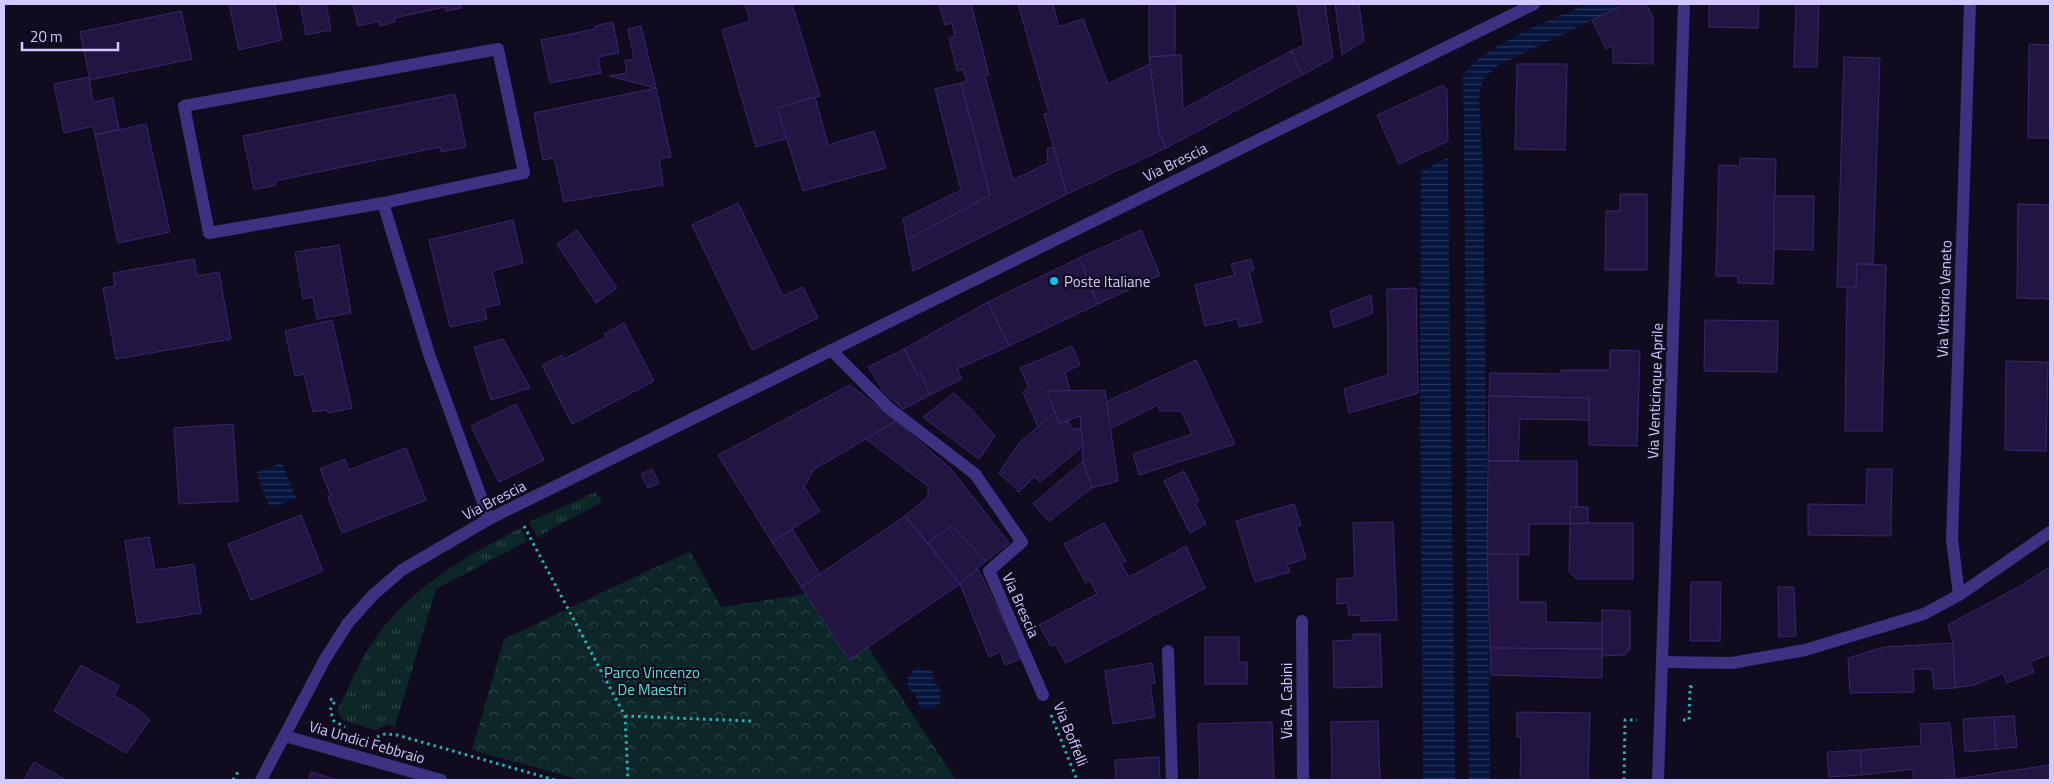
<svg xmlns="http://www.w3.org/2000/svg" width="2054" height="784" font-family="'Titillium Web',sans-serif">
  <defs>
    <pattern id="grass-tufts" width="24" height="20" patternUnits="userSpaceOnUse" patternTransform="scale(1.25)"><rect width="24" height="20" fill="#0d2729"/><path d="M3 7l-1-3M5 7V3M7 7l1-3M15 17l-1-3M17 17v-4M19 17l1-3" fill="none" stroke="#2f4549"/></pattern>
    <pattern id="forest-crowns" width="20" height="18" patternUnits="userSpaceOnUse" patternTransform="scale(1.25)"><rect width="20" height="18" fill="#0d2729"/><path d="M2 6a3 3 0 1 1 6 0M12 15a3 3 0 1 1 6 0" fill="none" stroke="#2f4549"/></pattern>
    <pattern id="water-rules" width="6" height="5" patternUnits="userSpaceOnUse" patternTransform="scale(1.25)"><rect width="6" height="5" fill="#05153d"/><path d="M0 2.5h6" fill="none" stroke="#29365a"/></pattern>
  </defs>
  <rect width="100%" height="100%" fill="#100b1e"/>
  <g fill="url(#grass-tufts)">
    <path d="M596,492L602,502L537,537L529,522Z"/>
    <path d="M521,528L527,541L436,589L395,727L387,725L375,730L343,720L337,711C349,687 360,659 376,637C413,586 466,556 521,528Z"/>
  </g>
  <path fill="url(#forest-crowns)" d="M690,551L721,607L806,594L849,660L868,647L956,780H581L472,750L504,639Z"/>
  <g fill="url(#water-rules)">
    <path d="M1587,4H1625L1497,66L1484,78L1479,93L1483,171L1490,780H1469C1465,546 1467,311 1463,77C1476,48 1556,18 1587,4Z"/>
    <path d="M1448,158L1455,780H1423L1420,392L1421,171Z"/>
    <path d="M282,463L296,498L270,508L256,473Z"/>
    <path d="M916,667L932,671L934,683L939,686L941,702L933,709L920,708L915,694L908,688V677Z"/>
  </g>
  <g fill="#221541" stroke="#3a266e">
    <path d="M229,4H275L282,40L239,50Z"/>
    <path d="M300,4H326L331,30L306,35Z"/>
    <path d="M353,4H463H461V8L446,11L445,7L394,18L395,22L380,26L379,21L358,26Z"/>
    <path d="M745,4H792L820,96L777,108L788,138L756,147L722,30L750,21Z"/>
    <path d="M939,4H971L989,75L985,76L1013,180L1048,163L1047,149L1054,147L1067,194L913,271L907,240L990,195L961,83L967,81L963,69L957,71L949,38L955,36L952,23L945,25Z"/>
    <path d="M1018,4H1053L1059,27L1083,19L1108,84L1150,64L1159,132L1166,148L1067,194L1044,114L1049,113Z"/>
    <path d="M1149,4H1175V55L1149,57Z"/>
    <path d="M1297,4H1325L1333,58L1302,75L1291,51L1304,45Z"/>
    <path d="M1335,4H1359L1364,41L1342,55Z"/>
    <path d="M1625,4H1646L1653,17V64L1613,63V45L1606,49L1592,20Z"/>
    <path d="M1709,4H1759L1758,28L1709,27Z"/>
    <path d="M1796,4H1819L1817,67H1794Z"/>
    <path d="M181,11L192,59L90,80L80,32Z"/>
    <path d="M613,22L619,53L598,57L601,73L550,83L541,40L595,29V26Z"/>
    <path d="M641,26L656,88L609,76L627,73L625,61L634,59L628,29Z"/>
    <path d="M2029,44L2050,45V138H2028Z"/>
    <path d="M1291,51L1302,75L1166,148L1159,132L1149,57L1181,55L1183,109Z"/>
    <path d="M1844,57L1880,58L1873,264H1857L1856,287H1837Z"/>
    <path d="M1517,64H1567L1565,150L1515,149Z"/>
    <path d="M89,77L93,102L113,98L119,129L95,135L93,126L64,133L54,84Z"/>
    <path d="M961,83L990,195L907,240L903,219L961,190L935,89Z"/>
    <path d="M1443,85L1447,90L1448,141L1399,164L1377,115Z"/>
    <path d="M656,88L671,157L659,159L663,185L564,202L554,158L543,160L534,113Z"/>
    <path d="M455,94L466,147L441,152L440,147L275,181L276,185L254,190L243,136Z"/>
    <path d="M815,97L828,145L874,131L886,168L803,191L777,108Z"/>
    <path d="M146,124L170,232L118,243L95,135Z"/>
    <path d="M1740,158L1776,159L1773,284L1738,283V276H1716L1719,165L1740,166Z"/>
    <path d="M1620,194H1647V270H1605L1606,211H1620Z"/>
    <path d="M1774,196H1814L1813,250L1774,249Z"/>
    <path d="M738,203L783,296L803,287L818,318L752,350L692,225Z"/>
    <path d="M2018,204L2050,205V299L2017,298Z"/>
    <path d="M513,220L523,263L492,271L500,304L484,308L487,319L450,327L429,240Z"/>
    <path d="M577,230L617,288L596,303L557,244Z"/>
    <path d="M1141,230L1160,275L1098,304L1079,258Z"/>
    <path d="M339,245L351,313L317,319L313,297L303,299L295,252Z"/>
    <path d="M1079,258L1098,304L1009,346L988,302Z"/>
    <path d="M194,259L197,276L219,272L231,339L116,359L103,288L115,286L113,273Z"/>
    <path d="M1251,259L1254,270L1249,271L1262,322L1239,327L1237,319L1205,326L1195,285L1235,275L1231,264Z"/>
    <path d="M1857,264L1886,265L1882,431H1845L1847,287H1856Z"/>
    <path d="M1416,288L1418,393L1349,413L1344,389L1388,375L1387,289Z"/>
    <path d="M1371,295L1373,313L1334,328L1330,311Z"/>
    <path d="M988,302L1009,346L957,369L962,379L930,395L920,373L917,375L904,349Z"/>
    <path d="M332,320L352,408L328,413L327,410L313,412L304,374L295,376L285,331Z"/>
    <path d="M1705,320L1778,321L1777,372L1704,371Z"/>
    <path d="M624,323L654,381L572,424L542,365L562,355L564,359L606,337L604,334Z"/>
    <path d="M503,339L530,388L491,400L474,347Z"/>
    <path d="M1072,346L1080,365L1065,372L1070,391H1047L1055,412L1038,427L1023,392L1029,388L1020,368Z"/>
    <path d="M904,349L917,375L920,373L930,395L903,409L884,392L868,367Z"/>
    <path d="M1610,350L1640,351L1637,446L1589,445V398L1489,396L1490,373L1561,374V370H1610Z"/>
    <path d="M1196,360L1235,444L1139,475L1133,454L1192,434L1181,411H1160L1158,405L1110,429L1106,402Z"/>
    <path d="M2006,361L2048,362L2046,451L2005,450Z"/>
    <path d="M850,385L896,421L813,470L804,487L820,511L772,542L718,455Z"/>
    <path d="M1105,390L1118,481L1092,488L1083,461L1080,416L1059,424L1047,391Z"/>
    <path d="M954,393L972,410L995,436L979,459L923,417Z"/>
    <path d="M1489,396L1589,398V420L1520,419L1518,461H1488Z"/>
    <path d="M516,404L544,460L499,482L471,426Z"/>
    <path d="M1055,412L1059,424L1068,421L1073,429H1081L1083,446L1040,482L1035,476L1019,492L999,473L1020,442Z"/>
    <path d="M896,421L951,469L1009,543L986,561L952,526L928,543L905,516L928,497V486L866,439Z"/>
    <path d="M233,424L238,501L179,504L174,428Z"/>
    <path d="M406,448L426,500L342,533L328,497L331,496L320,469L345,459L349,470Z"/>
    <path d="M1083,461L1092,488L1049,521L1033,504Z"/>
    <path d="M1488,461H1577V507H1570V524H1529V555L1487,554Z"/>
    <path d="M652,469L659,483L648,488L641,474Z"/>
    <path d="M1867,469H1892L1891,536L1808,535V504L1866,505Z"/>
    <path d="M1184,471L1199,501L1195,503L1206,524L1190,533L1164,481Z"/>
    <path d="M1294,504L1301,525L1296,527L1306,558L1287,565L1290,572L1255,582L1236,521Z"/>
    <path d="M1570,507H1588V523L1570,524Z"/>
    <path d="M301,515L323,571L251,600L228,544Z"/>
    <path d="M905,516L960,584L849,660L801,587Z"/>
    <path d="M1393,522L1397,620L1361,621V615L1349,616L1348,603L1337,604V579L1355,578L1353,523Z"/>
    <path d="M1104,523L1126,561L1121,564L1129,577L1186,546L1205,588L1066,663L1055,644L1051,646L1039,625L1097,594L1090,580L1086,583L1064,544Z"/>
    <path d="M1588,523H1633V579H1576L1569,571L1570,524Z"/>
    <path d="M952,526L986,561L960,584L928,543Z"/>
    <path d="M792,529L820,574L801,587L772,542Z"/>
    <path d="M149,537L155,570L194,564L201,613L137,623L125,541Z"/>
    <path d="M1487,554H1518V602H1546V622L1602,623V649L1490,648Z"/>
    <path d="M2050,567V654L2030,662L2034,672L2007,683L2003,673L1974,685L1955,688L1953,643L1948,625L2020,586Z"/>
    <path d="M978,569L1022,658L1005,665L1000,652L989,657L960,584Z"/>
    <path d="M1691,582H1721L1720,641H1690Z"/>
    <path d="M1778,587H1794L1796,636L1779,637Z"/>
    <path d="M1602,610L1630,611V650L1624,655L1602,656Z"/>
    <path d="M1353,634H1380L1382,687L1334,688L1333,641L1353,640Z"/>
    <path d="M1205,637H1239V662H1247V684H1205Z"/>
    <path d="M1953,643L1955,688L1934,689L1932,669H1913L1914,692L1850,693L1848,658L1884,647Z"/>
    <path d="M1490,648L1602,649V678L1491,675Z"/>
    <path d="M1152,663L1155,683L1150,684L1155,717L1113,724L1105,671Z"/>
    <path d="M81,665L119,686L114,696L138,709L150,720L126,753L54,711Z"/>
    <path d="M1517,712L1590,713L1588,780H1520L1521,737H1517Z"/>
    <path d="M2014,716L2017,747L1996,749L1994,717Z"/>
    <path d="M1994,717L1996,749L1965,752L1963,719Z"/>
    <path d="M1378,721L1380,780H1332L1331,722Z"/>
    <path d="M1272,722L1274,780H1200L1198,724Z"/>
    <path d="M1950,723L1955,779L1914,780L1913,769L1862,775L1860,750L1921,746L1920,724Z"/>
    <path d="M1860,750L1862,775L1829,777L1827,752Z"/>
    <path d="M1159,757L1160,780H1116L1115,760Z"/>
    <path d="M34,762L66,780H24Z"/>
    <path d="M2050,765V780H1955V779Z"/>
    <path d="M311,772L337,780H308Z"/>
  </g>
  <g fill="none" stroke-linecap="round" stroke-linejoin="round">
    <g stroke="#25b3b6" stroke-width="3" stroke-dasharray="2.5 4" stroke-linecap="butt">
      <path d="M524,526L625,716L628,780"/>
      <path d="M330,699L335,701L330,710L334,721L345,727"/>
      <path d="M1051,715L1077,780"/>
      <path d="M625,716L751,721"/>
      <path d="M1683,720H1689L1690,687L1693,686"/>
      <path d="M377,737L385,734L397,735L555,780"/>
      <path d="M233,780L238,772"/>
      <path d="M1624,780L1625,720H1637"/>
    </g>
    <path stroke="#3c3281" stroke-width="12" d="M1168,651L1172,780"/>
    <g stroke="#3c3281" stroke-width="12">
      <path d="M498,49L524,173L383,203L209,233L184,106Z"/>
      <path d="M383,203L429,354L489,519"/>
      <path d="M831,350L889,408L975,474L1022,542L989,571L1043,695"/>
      <path d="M1959,595L1952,539L1970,4"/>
      <path d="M1302,621L1303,780"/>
      <path d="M1662,662L1732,663L1805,650L1924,614L1959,595L2050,532"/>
      <path d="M1658,780L1684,4"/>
    </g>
    <g stroke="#3c3281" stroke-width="12">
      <path d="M285,736L441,780"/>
      <path d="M261,780L325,659L348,623L373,595L402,570L489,519L1534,4"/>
    </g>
  </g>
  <circle fill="#00c6f3" stroke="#100b1e" stroke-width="2" cx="1054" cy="281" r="5"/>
  <g text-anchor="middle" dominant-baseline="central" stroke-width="4.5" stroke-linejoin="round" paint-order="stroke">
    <g font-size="15" fill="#d3c8ff" stroke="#100b1e">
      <text transform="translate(1175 162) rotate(-26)">Via Brescia</text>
      <text transform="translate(1944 299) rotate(-88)">Via Vittorio Veneto</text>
      <text transform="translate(1655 391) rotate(-88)">Via Venticinque Aprile</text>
      <text transform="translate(494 500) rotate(-27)">Via Brescia</text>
      <text transform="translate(1021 605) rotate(66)">Via Brescia</text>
      <text transform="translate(1286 701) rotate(-90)">Via A. Cabini</text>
      <text transform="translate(1071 734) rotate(68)">Via Boffelli</text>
      <text transform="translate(367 742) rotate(16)">Via Undici Febbraio</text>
    </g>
    <g font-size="15" fill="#d3c8ff" stroke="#100b1e" text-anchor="start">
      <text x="1064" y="281">Poste Italiane</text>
    </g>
    <g font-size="15" fill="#4de6cd" stroke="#100b1e">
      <text x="652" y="672">Parco Vincenzo<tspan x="652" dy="17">De Maestri</tspan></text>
    </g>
  </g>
  <rect width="2054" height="784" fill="none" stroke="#d3c8ff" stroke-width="10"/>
  <path d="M22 42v8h96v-8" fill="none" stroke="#d3c8ff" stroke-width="2.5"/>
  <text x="30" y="42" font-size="15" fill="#d3c8ff" stroke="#100b1e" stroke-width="4" paint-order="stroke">20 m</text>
</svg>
